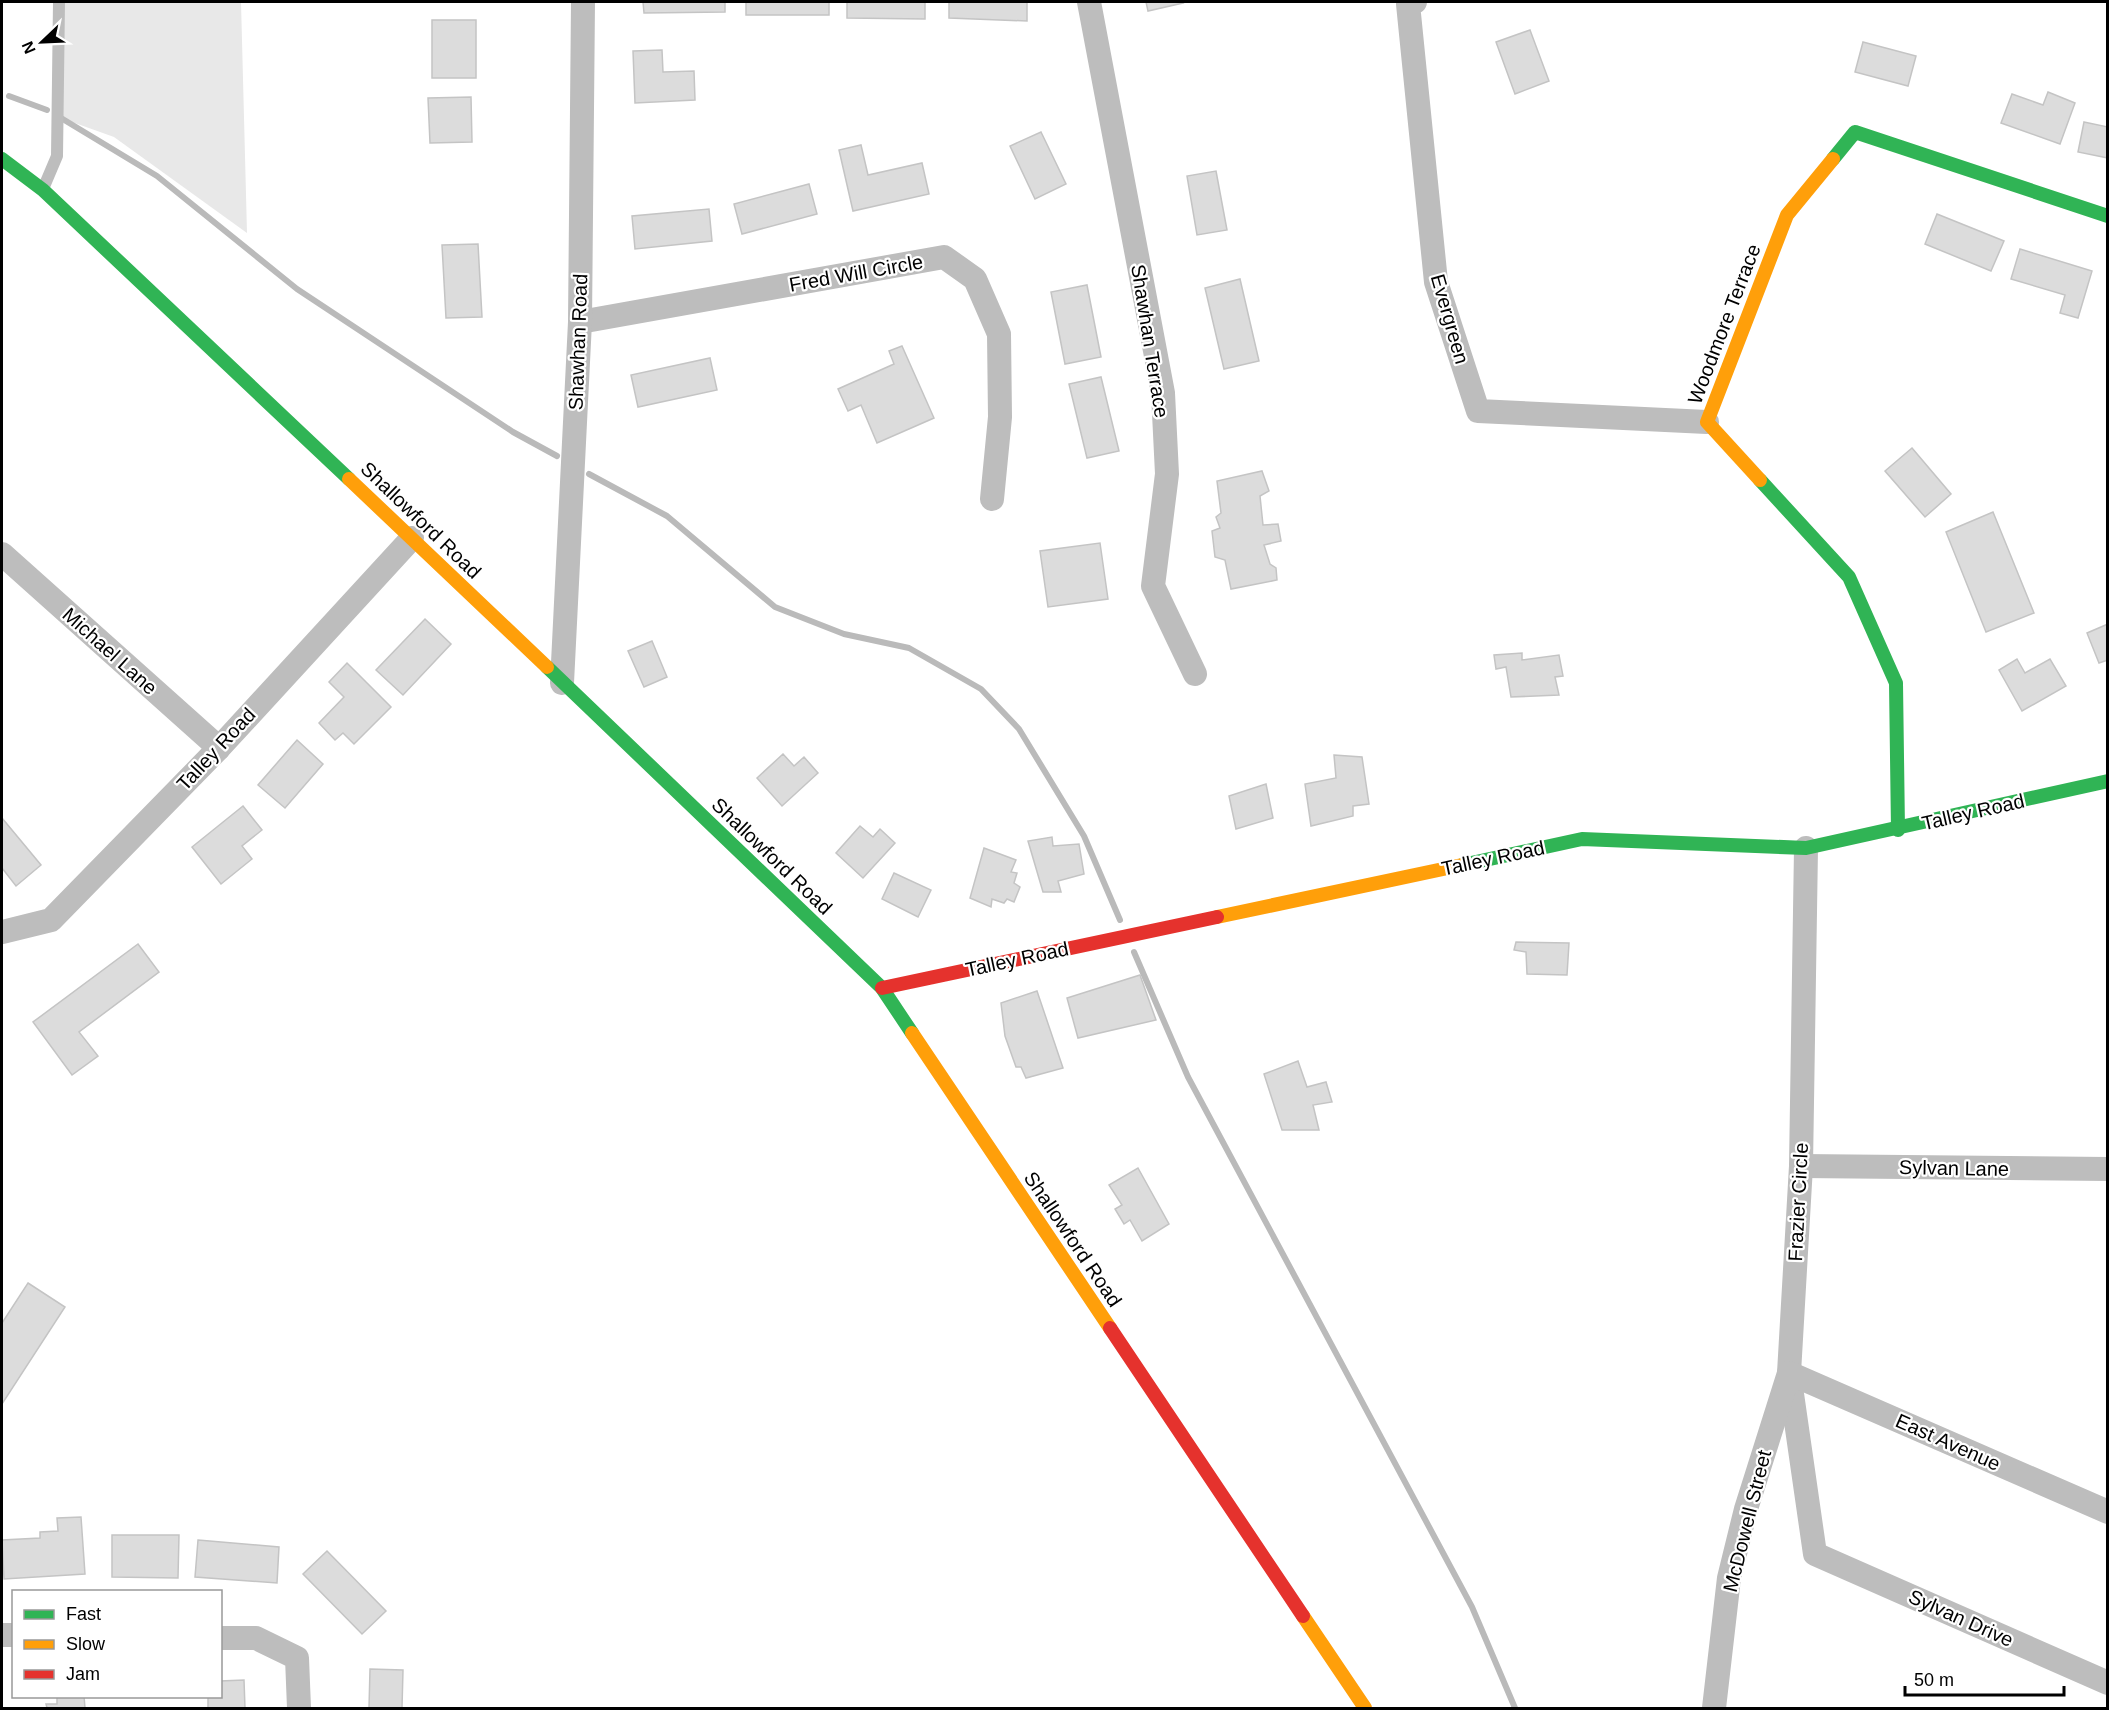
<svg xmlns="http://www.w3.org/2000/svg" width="2109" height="1710" font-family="Helvetica,sans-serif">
  <rect width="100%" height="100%" fill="#fff"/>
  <path fill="#e8e8e8" d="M64,2H241L247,233L114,137L61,118Z"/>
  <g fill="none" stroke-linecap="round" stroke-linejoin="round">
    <g stroke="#bababa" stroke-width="6">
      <path d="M9,96L47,110"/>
      <path d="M61,118L157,176L297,289L513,432L557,456"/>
      <path d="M589,474L667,516L775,607L844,634L909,648L981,689L1019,729L1084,836L1120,920"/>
      <path d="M1134,952L1188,1077L1472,1607L1515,1708"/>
    </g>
  </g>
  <g fill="#dcdcdc" stroke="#c4c4c4" stroke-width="1.5">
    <path d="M643,2H725V12L644,13Z"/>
    <rect x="746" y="2" width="83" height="13"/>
    <path d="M847,2H925V19L847,18Z"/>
    <path d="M949,2H1027V21L949,18Z"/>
    <path d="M1146,2H1182L1183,3L1148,11Z"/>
    <rect x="432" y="20" width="44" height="58"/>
    <path d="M1530,30L1549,81L1515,94L1496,42Z"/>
    <path d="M1863,42L1916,56L1908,86L1855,72Z"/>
    <path d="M662,50L663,72L694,71L695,100L635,103L633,51Z"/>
    <path d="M2048,92L2075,103L2060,144L2001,123L2012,94L2043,105Z"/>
    <path d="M471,97L472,142L430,143L428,98Z"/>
    <path d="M2084,122L2108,127V158L2078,152Z"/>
    <path d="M1041,132L1066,184L1035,199L1010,146Z"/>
    <path d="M861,145L868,175L922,163L929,194L853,211L839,150Z"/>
    <path d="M1216,171L1227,230L1197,235L1187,176Z"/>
    <path d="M809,184L817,214L742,234L734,204Z"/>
    <path d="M709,209L712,241L635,249L632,216Z"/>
    <path d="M1937,214L2004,241L1991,271L1925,244Z"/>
    <path d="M478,244L482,317L446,318L442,245Z"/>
    <path d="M2020,249L2092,271L2078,318L2060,313L2065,295L2011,279Z"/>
    <path d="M1240,279L1259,361L1224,369L1205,288Z"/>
    <path d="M1087,285L1101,357L1065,364L1051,292Z"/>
    <path d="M902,346L934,418L877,443L861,405L848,411L838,389L894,364L889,351Z"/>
    <path d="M710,358L717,390L638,407L631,375Z"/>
    <path d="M1101,377L1119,451L1087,458L1069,384Z"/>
    <path d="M1912,448L1951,494L1925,517L1885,471Z"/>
    <path d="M1262,471L1269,491L1260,496L1263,525L1278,524L1281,541L1264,545L1270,564L1276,568L1277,580L1231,589L1225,560L1215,557L1212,531L1220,528L1216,517L1221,513L1217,481Z"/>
    <path d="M1993,512L2034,613L1986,632L1946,532Z"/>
    <path d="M1100,543L1108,599L1048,607L1040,551Z"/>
    <path d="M425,619L451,644L403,695L376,670Z"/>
    <path d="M2108,624V660L2099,663L2087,633Z"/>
    <path d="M652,641L667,677L644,687L628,651Z"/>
    <path d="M1522,653V660L1559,655L1563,676L1555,677L1559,695L1511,697L1506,667L1496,669L1494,655Z"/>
    <path d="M2017,659L2025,673L2050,659L2066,686L2022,711L1999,670Z"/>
    <path d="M347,663L391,707L354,744L343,733L335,740L319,723L344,697L329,682Z"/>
    <path d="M297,740L323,764L285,808L258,785Z"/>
    <path d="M783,754L794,766L804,757L818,773L782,806L757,778Z"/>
    <path d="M1334,755L1362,757L1369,804L1353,806V816L1311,826L1305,784L1336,778Z"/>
    <path d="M1266,784L1273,818L1236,829L1229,796Z"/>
    <path d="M243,806L262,830L242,846L252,859L221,884L192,847Z"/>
    <path d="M2,818L41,865L16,886L2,868Z"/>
    <path d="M860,826L873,837L880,829L895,843L863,878L836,853Z"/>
    <path d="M1052,837L1053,846L1079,844L1084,874L1058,881L1061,892H1043L1028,841Z"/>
    <path d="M984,848L1016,860L1011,872L1017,873L1014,883L1020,887L1014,902L1007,899L1004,903L992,899L991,907L970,898Z"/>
    <path d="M894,873L931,890L918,917L882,899Z"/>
    <path d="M1516,942L1569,943L1567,975L1527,974L1526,952L1514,950Z"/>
    <path d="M138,944L159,972L79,1032L98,1056L72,1075L33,1022Z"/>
    <path d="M1140,975L1156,1020L1078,1038L1067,998Z"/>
    <path d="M1037,991L1063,1068L1026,1078L1021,1067H1016L1005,1036L1001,1003Z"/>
    <path d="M1298,1061L1307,1087L1326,1082L1332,1102L1313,1105L1319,1130H1282L1264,1074Z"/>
    <path d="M1138,1168L1169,1224L1142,1241L1130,1220L1124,1224L1115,1209L1122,1205L1109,1185Z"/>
    <path d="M28,1283L65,1307L2,1404V1323Z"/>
    <path d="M81,1517L85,1574L4,1579L2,1540L40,1538V1532L58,1531L57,1518Z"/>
    <path d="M112,1535H179L178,1578L112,1577Z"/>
    <path d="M198,1540L279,1547L277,1583L195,1577Z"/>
    <path d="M327,1551L386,1611L362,1634L303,1574Z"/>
    <path d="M370,1669L403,1670L402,1708H369Z"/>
    <path d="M244,1680L245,1708H208V1696H220V1681Z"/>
    <path d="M57,1696H84L85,1708H47L46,1704H57Z"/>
  </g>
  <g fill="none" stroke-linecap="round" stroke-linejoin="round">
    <path stroke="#bdbdbd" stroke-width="12" d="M43,189L57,156L59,2"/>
    <g stroke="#bdbdbd" stroke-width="24">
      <path d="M1089,2L1163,393L1167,474L1153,586L1195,674"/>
      <path d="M1415,2L1408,4L1436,282L1478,411L1707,422"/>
      <path d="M580,322L944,257L975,279L999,334L1000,417L992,499"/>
      <path d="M2,554L219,748"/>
      <path d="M562,683L580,322L583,2"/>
      <path d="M1806,848L1801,1166L1789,1373L1815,1554L2108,1683"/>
      <path d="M2,932L51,920L219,748L412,538"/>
      <path d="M1801,1166L2108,1169"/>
      <path d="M2,1635H14"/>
      <path d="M220,1638H256L297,1658L299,1708"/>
      <path d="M1714,1708L1729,1578L1746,1509L1789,1373L2108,1512"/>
    </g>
    <g stroke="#30b455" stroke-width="14">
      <path d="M2,159L43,190L349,479"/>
      <path d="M1833,159L1855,132L2108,216"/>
      <path d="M1760,480L1849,577L1896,683L1898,830"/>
      <path d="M547,667L882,988L912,1033"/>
      <path d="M1462,865L1582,839L1806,848L2108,781"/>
    </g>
    <g stroke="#ff9f0a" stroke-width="14">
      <path d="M349,479L547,667"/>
      <path d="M1760,480L1707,422L1787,215L1833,159"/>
      <path d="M1217,917L1462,865"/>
      <path d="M912,1033L1110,1328"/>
      <path d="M1303,1616L1365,1708"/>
    </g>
    <g stroke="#e5322d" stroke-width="14">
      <path d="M882,988L1217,917"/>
      <path d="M1110,1328L1303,1616"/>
    </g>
  </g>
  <g text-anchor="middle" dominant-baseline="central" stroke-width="4.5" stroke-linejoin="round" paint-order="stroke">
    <g font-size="20" fill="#000" stroke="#fff">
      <text transform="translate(856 273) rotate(-10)">Fred Will Circle</text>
      <text transform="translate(1450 319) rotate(74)">Evergreen</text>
      <text transform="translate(1724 324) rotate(-69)">Woodmore Terrace</text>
      <text transform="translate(1150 341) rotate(81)">Shawhan Terrace</text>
      <text transform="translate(578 342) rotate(-88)">Shawhan Road</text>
      <text transform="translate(421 520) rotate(44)">Shallowford Road</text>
      <text transform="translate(110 651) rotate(42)">Michael Lane</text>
      <text transform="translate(216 749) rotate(-47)">Talley Road</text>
      <text transform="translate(1973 812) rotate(-13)">Talley Road</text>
      <text transform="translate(772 856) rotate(44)">Shallowford Road</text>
      <text transform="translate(1493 858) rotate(-12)">Talley Road</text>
      <text transform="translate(1017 959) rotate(-12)">Talley Road</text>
      <text transform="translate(1954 1168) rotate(1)">Sylvan Lane</text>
      <text transform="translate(1798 1202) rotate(-87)">Frazier Circle</text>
      <text transform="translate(1073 1239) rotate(56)">Shallowford Road</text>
      <text transform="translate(1948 1442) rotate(24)">East Avenue</text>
      <text transform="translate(1747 1521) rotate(-76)">McDowell Street</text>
      <text transform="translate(1961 1618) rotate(24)">Sylvan Drive</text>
    </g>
  </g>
  <rect width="2109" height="1710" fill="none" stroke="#000000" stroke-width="6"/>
  <rect x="12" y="1590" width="210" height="108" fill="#ffffff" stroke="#999999" stroke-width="1.5"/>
  <rect x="24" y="1610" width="30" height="9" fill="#30b455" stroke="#999999" stroke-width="1.5"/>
  <text x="66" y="1620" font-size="18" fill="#000000">Fast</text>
  <rect x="24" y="1640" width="30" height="9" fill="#ff9f0a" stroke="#999999" stroke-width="1.5"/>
  <text x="66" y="1650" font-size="18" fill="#000000">Slow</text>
  <rect x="24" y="1670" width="30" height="9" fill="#e5322d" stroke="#999999" stroke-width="1.5"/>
  <text x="66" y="1680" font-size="18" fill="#000000">Jam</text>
  <g transform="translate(42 42) rotate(247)" stroke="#ffffff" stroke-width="4.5" paint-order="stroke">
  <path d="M0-4.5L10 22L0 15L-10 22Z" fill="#000000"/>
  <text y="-9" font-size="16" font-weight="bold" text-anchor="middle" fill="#000000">N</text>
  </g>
  <path d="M1905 1686v9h159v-9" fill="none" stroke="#000000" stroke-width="3"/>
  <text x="1914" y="1686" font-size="18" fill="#000000" stroke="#ffffff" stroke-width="4.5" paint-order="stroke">50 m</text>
</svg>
